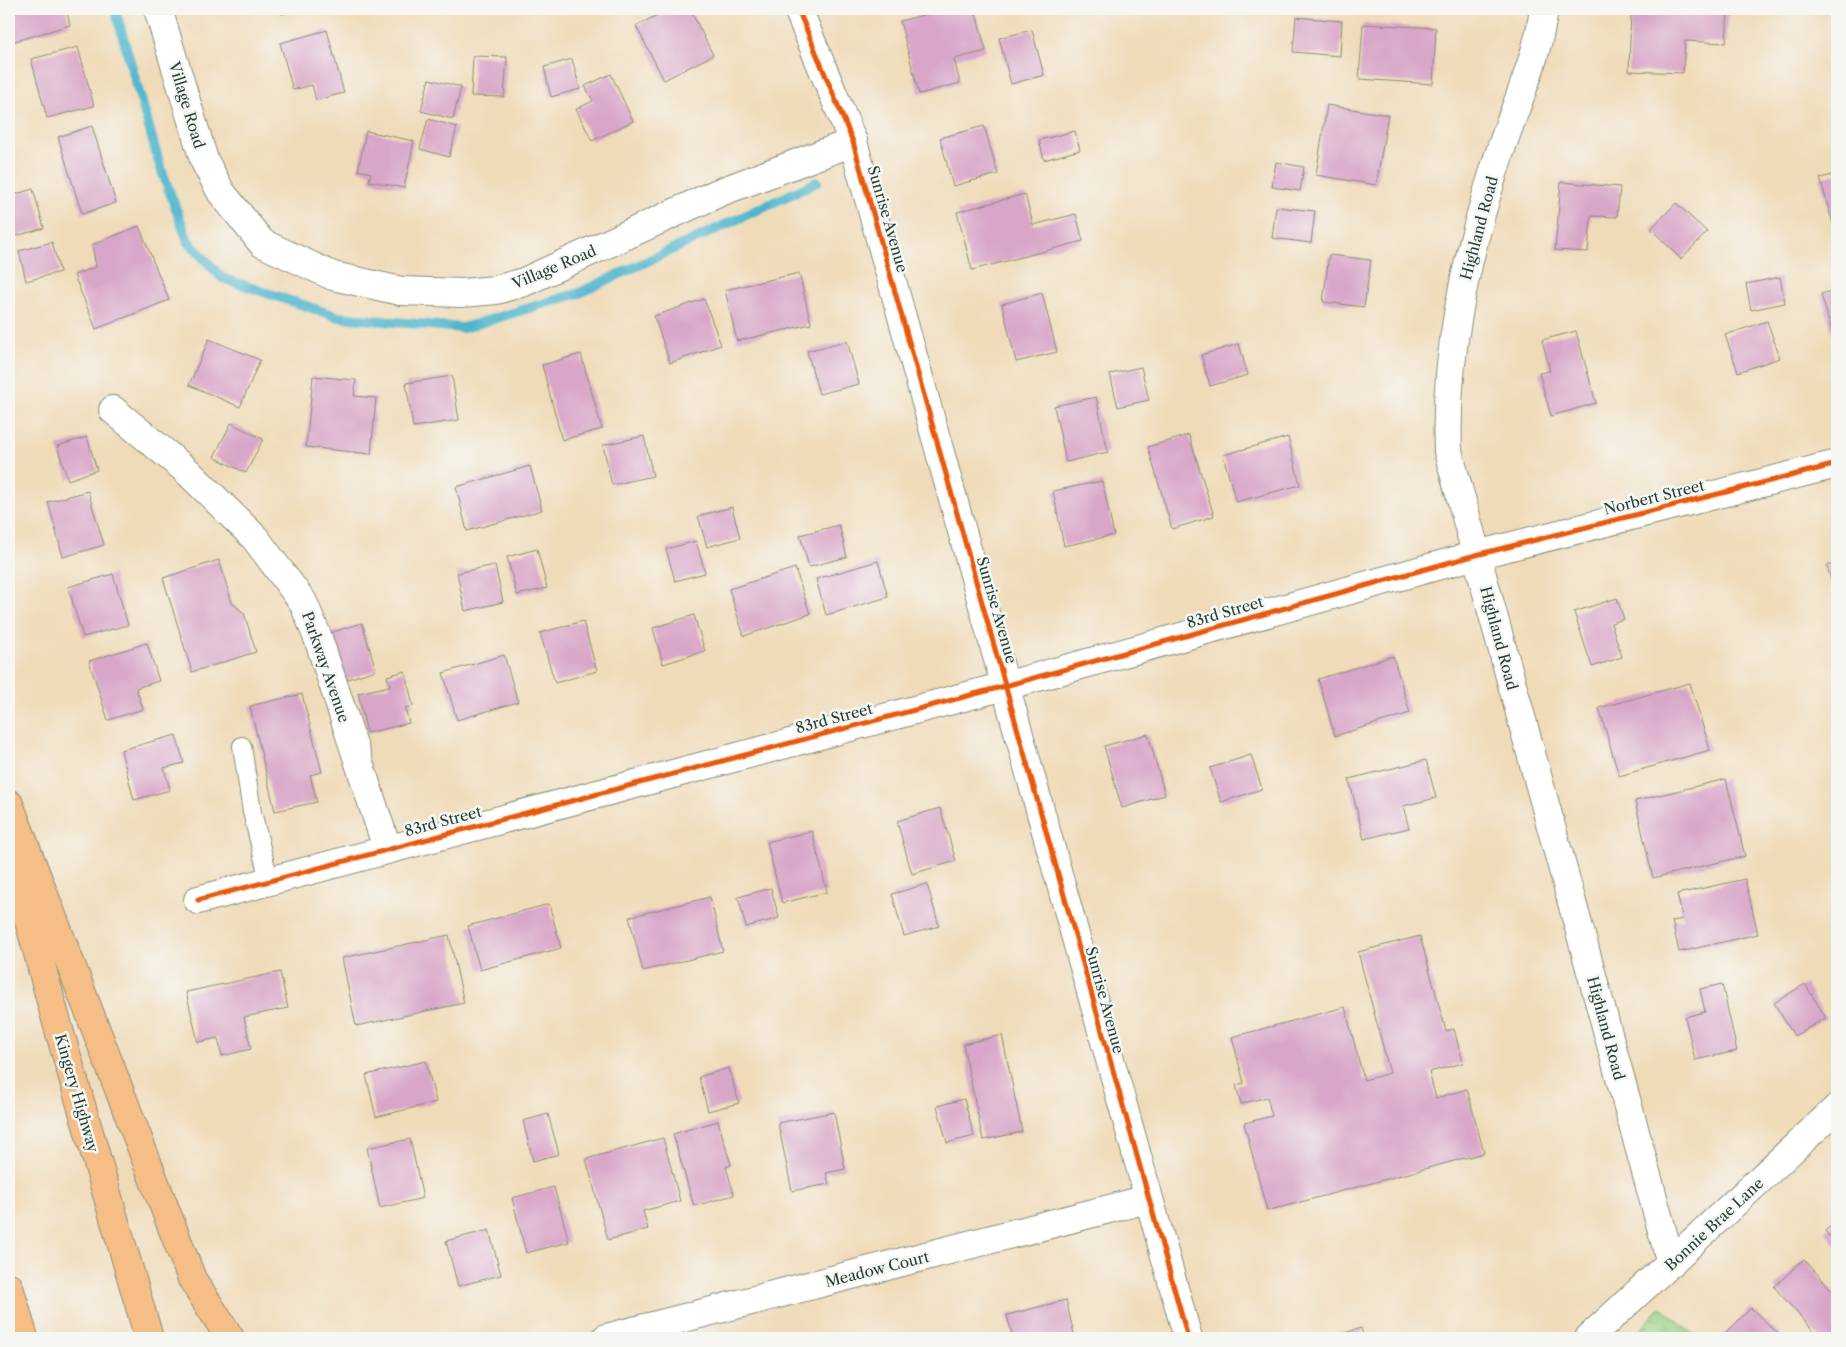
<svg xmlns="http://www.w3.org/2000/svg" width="1846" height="1347" font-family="'Libre Caslon Text',serif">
  <defs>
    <pattern id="wetland-marsh" width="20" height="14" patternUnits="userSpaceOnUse" patternTransform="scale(1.25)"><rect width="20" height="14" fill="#99d183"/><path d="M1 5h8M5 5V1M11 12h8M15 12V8" fill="none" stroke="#83b472"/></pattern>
  </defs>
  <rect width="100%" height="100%" fill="#f6f6f2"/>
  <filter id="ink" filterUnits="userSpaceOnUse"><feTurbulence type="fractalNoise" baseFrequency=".02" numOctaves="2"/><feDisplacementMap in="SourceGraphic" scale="10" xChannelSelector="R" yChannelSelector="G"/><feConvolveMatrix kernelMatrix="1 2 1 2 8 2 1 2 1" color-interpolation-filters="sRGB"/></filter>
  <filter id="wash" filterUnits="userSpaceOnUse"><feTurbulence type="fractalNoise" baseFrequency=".0096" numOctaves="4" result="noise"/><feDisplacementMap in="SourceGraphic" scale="20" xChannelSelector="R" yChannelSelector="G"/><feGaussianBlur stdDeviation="1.12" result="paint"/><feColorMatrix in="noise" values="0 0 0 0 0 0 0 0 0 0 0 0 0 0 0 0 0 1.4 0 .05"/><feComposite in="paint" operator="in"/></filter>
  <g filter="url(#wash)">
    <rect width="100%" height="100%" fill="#f0dbb9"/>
    <path fill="url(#wetland-marsh)" stroke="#5c875c" d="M1661,1307L1699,1338H1632Z"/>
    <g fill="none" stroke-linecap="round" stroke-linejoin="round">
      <path stroke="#4eb5cc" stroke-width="10" d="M115,9L160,166L188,241L222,278L339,317L463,328L579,293L817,182"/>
    </g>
    <g id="blocks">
      <g fill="#d8a6c8">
        <path d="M9,9H66L70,25L12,42L9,30Z"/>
        <path d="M281,9H297L282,14Z"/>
        <path d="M669,9H690L713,55L664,80L636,26Z"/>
        <path d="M947,9H975L986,51L954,59L960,83L919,94L900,21Z"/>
        <path d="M1631,9H1728L1726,43L1685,41L1683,73L1629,71Z"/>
        <path d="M1296,17L1342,21L1340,56L1293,52Z"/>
        <path d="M1363,24L1436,28L1433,84L1359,79Z"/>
        <path d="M327,30L344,93L316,100L312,85L293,90L280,43Z"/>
        <path d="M1032,30L1044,75L1011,84L999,38Z"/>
        <path d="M78,47L94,106L47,118L31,59Z"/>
        <path d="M473,56L507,57L504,97L471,96Z"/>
        <path d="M572,59L580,89L551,97L544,67Z"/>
        <path d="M611,74L633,121L592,141L576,109L593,101L585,86Z"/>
        <path d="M429,79L461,87L453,119L421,111Z"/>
        <path d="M1327,105L1388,115L1376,185L1316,175Z"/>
        <path d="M428,119L457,127L449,157L420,149Z"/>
        <path d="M92,126L116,203L82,214L58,137Z"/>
        <path d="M984,126L998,174L953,186L940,138Z"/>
        <path d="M366,131L414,141L404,188L369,181L371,173L358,170Z"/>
        <path d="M1075,131L1080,150L1044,160L1039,140Z"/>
        <path d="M1276,162L1304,167L1300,191L1272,187Z"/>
        <path d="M1837,174V223L1833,224L1820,178Z"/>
        <path d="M1561,182L1620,187L1617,217L1591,216L1588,252L1555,250Z"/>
        <path d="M33,189L44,228L9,238V196Z"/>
        <path d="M1025,194L1033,225L1076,214L1083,241L972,270L957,212Z"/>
        <path d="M1676,203L1707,232L1681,259L1651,229Z"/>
        <path d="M1276,207L1315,211L1311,243L1272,238Z"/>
        <path d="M139,226L169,300L96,329L74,275L96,267L92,245Z"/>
        <path d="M52,242L60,272L26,281L19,251Z"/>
        <path d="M1329,255L1371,260L1364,307L1323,302Z"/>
        <path d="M799,273L811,324L737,341L725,290Z"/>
        <path d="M1780,277L1785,303L1751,310L1746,284Z"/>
        <path d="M1837,289V341L1835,342L1821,294Z"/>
        <path d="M1042,293L1057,352L1016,362L1002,304Z"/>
        <path d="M704,299L721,345L670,363L654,316Z"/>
        <path d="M1767,321L1780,358L1738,372L1725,335Z"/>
        <path d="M1576,331L1596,403L1551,416L1539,373L1550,371L1542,340Z"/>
        <path d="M209,339L260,360L240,407L189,385Z"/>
        <path d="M847,341L859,384L819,394L807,351Z"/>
        <path d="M1239,344L1248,375L1210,386L1201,355Z"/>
        <path d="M581,354L602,429L562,440L542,365Z"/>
        <path d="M1141,367L1149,400L1118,407L1110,374Z"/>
        <path d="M313,376L356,380L354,396L376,398L371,454L306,447Z"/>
        <path d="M452,376L459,420L413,427L406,383Z"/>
        <path d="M1096,397L1108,452L1066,462L1054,406Z"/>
        <path d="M231,423L263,439L246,473L214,457Z"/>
        <path d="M1189,435L1214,516L1172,529L1148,447Z"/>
        <path d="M644,436L653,476L612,485L603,445Z"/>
        <path d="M87,437L97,470L68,480L57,446Z"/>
        <path d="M1288,437L1300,485L1236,502L1223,455Z"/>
        <path d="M530,466L542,510L467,531L456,487Z"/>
        <path d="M1102,481L1114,535L1064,546L1053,491Z"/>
        <path d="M88,491L104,545L63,557L48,502Z"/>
        <path d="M732,507L740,538L707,547L698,516Z"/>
        <path d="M839,525L847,557L809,567L800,535Z"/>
        <path d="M696,541L705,573L675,581L666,549Z"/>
        <path d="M537,549L547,588L517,595L507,557Z"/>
        <path d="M219,560L232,603L244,613L256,652L192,672L163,578Z"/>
        <path d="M878,561L888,597L826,615L816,579Z"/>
        <path d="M1837,563V602L1827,566Z"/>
        <path d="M495,565L503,602L465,611L457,573Z"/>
        <path d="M795,568L810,614L744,636L729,589Z"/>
        <path d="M113,574L128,625L83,637L68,587Z"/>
        <path d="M1617,598L1624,619L1611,623L1622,657L1592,667L1574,612Z"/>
        <path d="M694,615L705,651L663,664L653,628Z"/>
        <path d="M583,621L597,671L555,683L540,633Z"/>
        <path d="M362,623L376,670L342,681L327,634Z"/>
        <path d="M147,643L159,681L136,688L143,709L108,720L89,661Z"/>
        <path d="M504,655L518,702L457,720L443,673Z"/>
        <path d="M1393,656L1410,713L1335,736L1318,679Z"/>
        <path d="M405,671L413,706L405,708L409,723L367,733L358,693L390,686L387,676Z"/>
        <path d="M1690,683L1710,750L1619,776L1599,708Z"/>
        <path d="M302,694L322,772L310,775L317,802L275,811L250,706Z"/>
        <path d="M1148,734L1165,795L1122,808L1104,746Z"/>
        <path d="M176,735L184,763L164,768L170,790L134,800L121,750Z"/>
        <path d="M1251,755L1262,789L1221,802L1210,768Z"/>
        <path d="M1426,760L1436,798L1403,806L1409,828L1364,839L1349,779Z"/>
        <path d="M1726,779L1745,856L1653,878L1635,801Z"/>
        <path d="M940,808L956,861L912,874L897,821Z"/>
        <path d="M812,831L827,892L782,903L767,842Z"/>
        <path d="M1745,879L1758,934L1679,952L1672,921L1683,919L1677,894Z"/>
        <path d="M927,884L939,926L904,936L892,894Z"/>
        <path d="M771,888L779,918L746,927L738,897Z"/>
        <path d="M710,897L723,951L643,971L629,917Z"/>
        <path d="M549,904L561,948L480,970L468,926Z"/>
        <path d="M449,935L464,1003L356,1026L342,958Z"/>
        <path d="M1420,936L1446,1031L1454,1029L1463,1063L1429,1072L1436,1098L1467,1089L1484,1153L1267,1211L1244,1123L1272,1116L1267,1097L1241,1104L1236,1085L1244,1083L1232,1037L1345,1007L1364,1080L1390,1073L1358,952Z"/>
        <path d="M280,972L288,1008L244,1017L251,1049L222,1056L218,1038L198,1042L186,992Z"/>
        <path d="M1722,984L1737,1051L1695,1060L1685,1017L1705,1012L1700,989Z"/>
        <path d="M1805,984L1826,1018L1794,1036L1774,1003Z"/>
        <path d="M1002,1035L1022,1132L983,1140L963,1044Z"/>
        <path d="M426,1061L436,1102L376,1117L366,1075Z"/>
        <path d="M729,1068L739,1103L708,1111L699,1077Z"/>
        <path d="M964,1099L974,1136L947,1143L937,1106Z"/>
        <path d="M834,1112L845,1169L826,1173L829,1184L792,1191L778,1123Z"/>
        <path d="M548,1114L559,1154L533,1161L523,1121Z"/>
        <path d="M718,1121L731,1165L726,1167L734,1195L694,1206L673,1134Z"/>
        <path d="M663,1138L680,1201L643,1211L648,1229L608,1240L586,1159Z"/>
        <path d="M410,1139L423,1198L380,1208L367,1148Z"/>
        <path d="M554,1187L569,1242L526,1253L512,1198Z"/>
        <path d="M1837,1221V1246L1825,1231Z"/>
        <path d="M489,1230L501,1275L458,1286L446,1241Z"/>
        <path d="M1804,1259L1837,1296V1338H1820L1774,1287Z"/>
        <path d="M1066,1300L1075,1338H1013L1007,1315Z"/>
        <path d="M1751,1308L1783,1338H1721Z"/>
        <path d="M1361,1328L1364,1338H1328Z"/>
      </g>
    </g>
  </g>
  <g filter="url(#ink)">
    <use href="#blocks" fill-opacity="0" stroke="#888c76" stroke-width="1"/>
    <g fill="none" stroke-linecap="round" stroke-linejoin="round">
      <defs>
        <path id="lane" d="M242,746L252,812L269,880"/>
        <g id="street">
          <path d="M158,9L204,160L221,192L262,243L333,276L401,291L462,293L496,290L524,282L718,193L853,142"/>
          <path d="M798,9L853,142L1188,1338"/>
          <path d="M1544,9C1537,62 1513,110 1497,161C1467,255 1444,352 1448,451L1671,1263"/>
          <path d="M113,410L187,471L255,538L303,602L318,638L387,848"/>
          <path d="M198,900L1005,686L1476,555L1837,464"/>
          <path d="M606,1338L1148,1199"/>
          <path d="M1589,1338L1837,1108"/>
        </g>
        <g id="primary">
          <path d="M9,847L55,1016L149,1338"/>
          <path d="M9,1287L24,1338"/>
        </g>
        <path id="highway" d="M9,804L192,1279L230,1338"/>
      </defs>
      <use href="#lane" stroke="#888c76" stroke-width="20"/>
      <use href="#street" stroke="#888c76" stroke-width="30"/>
      <use href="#primary" stroke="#888c76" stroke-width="30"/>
      <use href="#highway" stroke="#888c76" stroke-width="30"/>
      <use href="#lane" stroke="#fff" stroke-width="18"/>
      <use href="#street" stroke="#fff" stroke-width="28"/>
      <use href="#primary" stroke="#f6be87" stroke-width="28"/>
      <use href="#highway" stroke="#f6be87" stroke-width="28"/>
      <defs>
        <g id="cycleway">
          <path d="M798,9L853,142L1188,1338"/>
          <path d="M198,900L1005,686L1476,555L1837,464"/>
        </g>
      </defs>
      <use href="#cycleway" stroke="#f6f6f2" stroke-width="8"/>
      <use href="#cycleway" stroke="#e8590c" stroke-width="5"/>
    </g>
  </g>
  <g text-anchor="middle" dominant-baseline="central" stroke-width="5" stroke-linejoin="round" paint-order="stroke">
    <g font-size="15" fill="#1f3d34" stroke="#f6f6f2">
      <text transform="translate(187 105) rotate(73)">Village Road</text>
      <text transform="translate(888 219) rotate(74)">Sunrise Avenue</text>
      <text transform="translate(1479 228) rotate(-75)">Highland Road</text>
      <text transform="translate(554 267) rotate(-23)">Village Road</text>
      <text transform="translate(1654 497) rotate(-14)">Norbert Street</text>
      <text transform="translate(997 610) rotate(74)">Sunrise Avenue</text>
      <text transform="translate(1225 612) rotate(-16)">83rd Street</text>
      <text transform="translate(1499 638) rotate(75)">Highland Road</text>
      <text transform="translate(326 667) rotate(71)">Parkway Avenue</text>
      <text transform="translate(834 718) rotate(-15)">83rd Street</text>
      <text transform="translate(443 821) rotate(-15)">83rd Street</text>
      <text transform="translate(1105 1000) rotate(75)">Sunrise Avenue</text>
      <text transform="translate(1606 1028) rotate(75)">Highland Road</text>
      <text transform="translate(77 1093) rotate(74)">Kingery Highway</text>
      <text transform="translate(1714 1224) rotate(-43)">Bonnie Brae Lane</text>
      <text transform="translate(877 1269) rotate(-14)">Meadow Court</text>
    </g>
  </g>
  <rect width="1846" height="1347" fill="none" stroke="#f6f6f2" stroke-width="30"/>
</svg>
